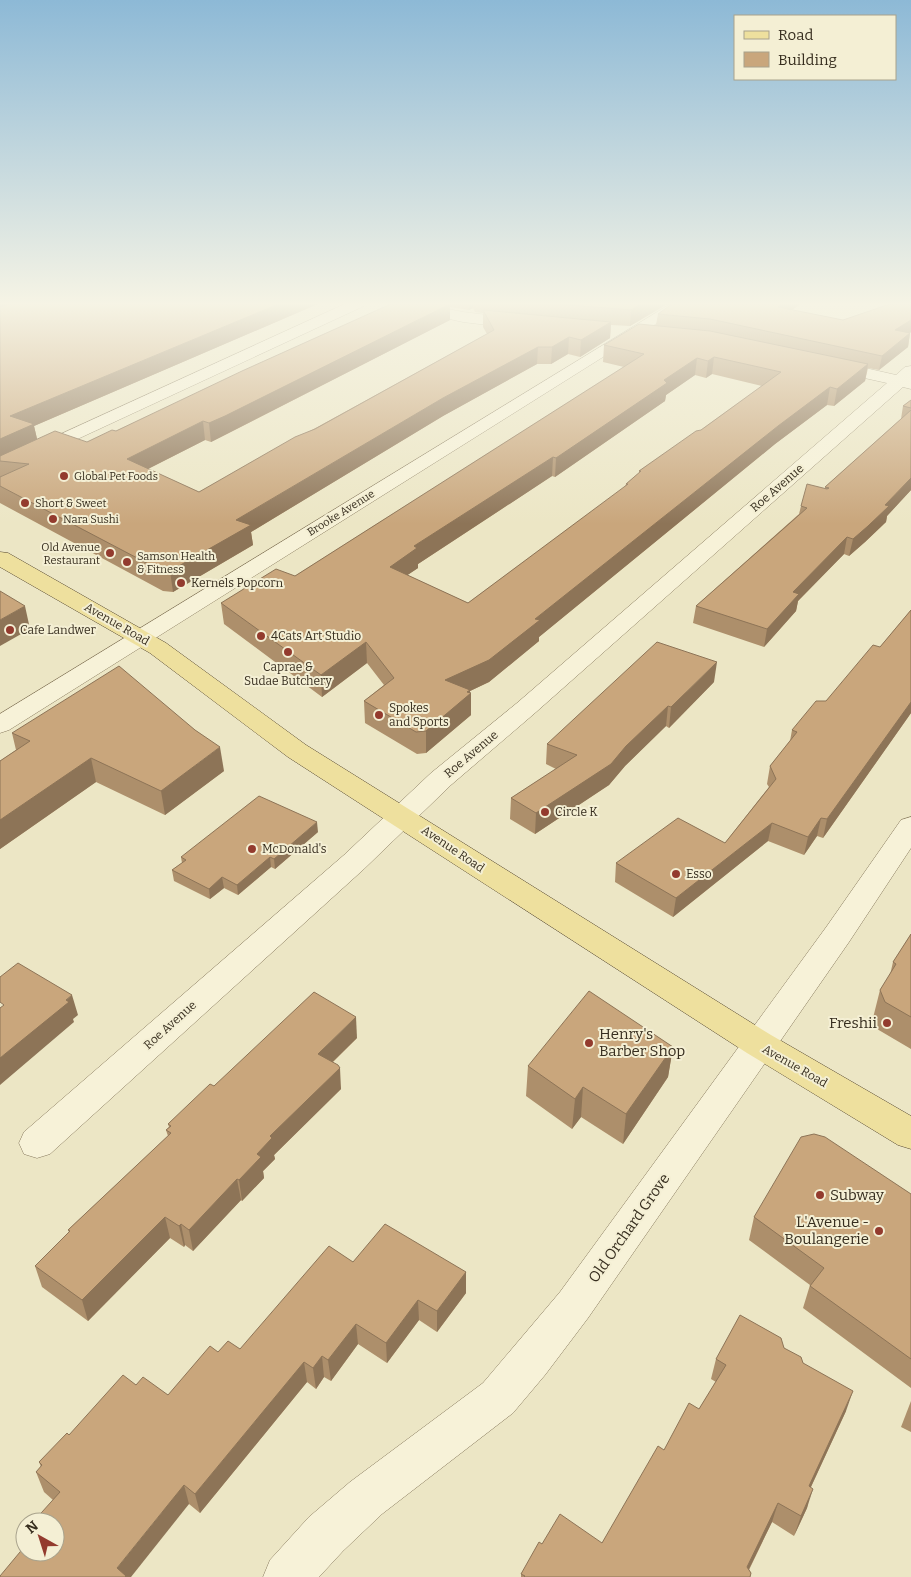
<svg xmlns="http://www.w3.org/2000/svg" width="911" height="1577" font-family="Bitter,serif">
  <rect width="100%" height="100%" fill="#ece6c5"/>
  <g fill="none" stroke-linecap="round" stroke-linejoin="round">
    <defs>
      <g id="minor">
        <path d="M347,303H366L364,306L0,475V462Z"/>
        <path d="M389,303H417L463,312L520,319L528,324L520,329L463,322L391,306Z"/>
        <path d="M672,303H689L9,730L0,733V714Z"/>
        <path d="M830,360L896,375L905,367L911,366V389L903,387L535,713L451,785L364,869L50,1154L37,1158L24,1154L19,1143L24,1132L344,855L431,773L517,703L887,383L824,369L822,365L824,361Z"/>
        <path d="M911,817V848L849,942L588,1318L545,1375L513,1413L382,1514L343,1551L319,1577H263L270,1560L309,1517L350,1482L483,1383L560,1292L827,926L901,820Z"/>
      </g>
      <path id="major" d="M0,552L8,553L166,643L306,745L771,1035L911,1116V1149L898,1145L747,1053L288,757L150,653L0,567Z"/>
    </defs>
    <use href="#minor" stroke="#86785c" stroke-width="1"/>
    <use href="#major" stroke="#544630" stroke-width="1"/>
    <use href="#minor" fill="#f7f2d8" fill-rule="evenodd"/>
    <use href="#major" fill="#eee09e" fill-rule="evenodd"/>
  </g>
  <g fill="#ad8f6b" fill-rule="evenodd">
    <path d="M0,303H320L34,426L37,439L87,442L116,431L393,303H669L630,326L611,325L610,338L580,357L568,354L551,364H537L443,416L251,532L253,545L173,592L163,591L0,503ZM450,307L469,310L473,308L475,312L483,313V327L487,334L199,492L148,469L205,440L211,442L227,434L450,320Z"/>
    <path d="M673,303H802L792,310L843,320L911,303V332L910,333L908,347L879,370L868,368L865,381L834,406L827,405L775,444L539,637V641L489,682L470,691L471,715L426,753L417,754L365,723L364,701L384,685L367,663L322,697L224,624L221,603L295,576L624,367L603,362L604,345L656,325L658,314ZM712,374L762,386L701,430L639,471V473L626,484L625,487L468,603L407,575L418,568V564L552,476L555,477L665,401L666,395L695,375L706,378Z"/>
    <path d="M911,400V490L887,516L886,522L865,542L849,556L844,554L798,601L796,611L764,647L693,623L696,606L799,514L801,506L825,489V487L901,419L903,406Z"/>
    <path d="M911,610V713L823,838L817,836L804,855L768,841L673,917L615,882L616,863L725,843L769,787L767,784L770,766L790,741L792,730L826,701L880,647Z"/>
    <path d="M714,682L669,728L666,726L625,766L609,785L535,834L510,819L511,798L556,769L546,764L547,744Z"/>
    <path d="M12,733L224,771L165,815L96,782L0,849V761L16,750Z"/>
    <path d="M318,832L275,869L271,867L238,895L224,888L210,899L174,881L172,870L182,863L181,857Z"/>
    <path d="M911,934V1049L877,1029L873,1018L880,990L890,975L893,962Z"/>
    <path d="M357,1038L333,1062L341,1089L274,1155L275,1159L263,1171L264,1178L242,1201L241,1200L193,1251L185,1245L184,1247L170,1238L88,1321L42,1287L35,1266L69,1232L68,1230L168,1136L166,1130L169,1127L168,1124L214,1086Z"/>
    <path d="M673,1047L668,1077L623,1144L581,1117L572,1129L526,1096L528,1066Z"/>
    <path d="M911,1194V1388L803,1308L810,1285L749,1240L754,1217Z"/>
    <path d="M353,1262L466,1272V1293L437,1332L419,1320L387,1363L358,1344L331,1381L324,1377L316,1389L307,1382L200,1513L189,1504L25,1552L53,1500L44,1492L36,1472L41,1467L39,1462L69,1435L136,1385L168,1395L218,1352L240,1349Z"/>
    <path d="M784,1348L803,1363L846,1411L811,1487L807,1508L794,1536L772,1522L749,1570L751,1573L750,1577H521V1574L542,1544L602,1543L664,1450L699,1409L716,1382L711,1379L716,1359Z"/>
    <path d="M911,1401V1432L901,1427Z"/>
  </g>
  <g fill="#8d7457">
    <path d="M0,303H22L0,311Z"/>
    <path d="M281,303H320L34,426L38,443L0,460V439L10,416Z"/>
    <path d="M469,303H473V308L469,310Z"/>
    <path d="M643,303H669L630,326L631,310Z"/>
    <path d="M784,303H802L776,321L778,307Z"/>
    <path d="M450,304V320L211,442L209,423Z"/>
    <path d="M911,320V332L892,344L895,330Z"/>
    <path d="M611,322L610,338L580,357L581,340Z"/>
    <path d="M910,333L908,347L879,370L882,356Z"/>
    <path d="M569,337L568,354L551,364L552,347Z"/>
    <path d="M538,347L537,364L443,416L251,532L253,545L173,592L170,571L236,520L443,398Z"/>
    <path d="M714,357L712,374L706,378L708,361Z"/>
    <path d="M697,358L695,375L666,395L665,401L555,477L556,458L664,380Z"/>
    <path d="M868,364L865,381L834,406L837,389Z"/>
    <path d="M830,387L827,405L775,444L539,637V641L489,682L470,691V694L471,693V715L426,753V731L445,680L535,619L778,426Z"/>
    <path d="M203,421L205,440L130,478L127,459Z"/>
    <path d="M553,457L552,476L418,564V568L390,587V567L414,546Z"/>
    <path d="M911,478V490L887,516L886,522L865,542L849,556L853,539Z"/>
    <path d="M847,537L844,554L798,601L796,611L764,647L767,629L793,592Z"/>
    <path d="M25,606L30,629L0,646V620Z"/>
    <path d="M366,642L367,663L322,697L321,675Z"/>
    <path d="M717,662L714,682L669,728L671,707Z"/>
    <path d="M911,702V713L823,838L827,819Z"/>
    <path d="M668,706L666,726L625,766L609,785L535,834L536,813L626,746Z"/>
    <path d="M220,747L224,771L165,815L161,791Z"/>
    <path d="M91,758L96,782L0,849V820Z"/>
    <path d="M821,818L817,836L804,855L808,837Z"/>
    <path d="M317,822L318,832L275,869L274,859Z"/>
    <path d="M772,823L768,841L673,917L676,898Z"/>
    <path d="M270,857L271,867L238,895L237,885Z"/>
    <path d="M222,877L224,888L210,899L209,889Z"/>
    <path d="M72,995L78,1015L73,1019L74,1022L0,1085V1058Z"/>
    <path d="M356,1017L357,1038L320,1074L318,1054Z"/>
    <path d="M673,1047L668,1077L623,1144L626,1114Z"/>
    <path d="M340,1068L341,1089L274,1155L275,1159L263,1171L264,1178L242,1201L239,1180L257,1154L270,1136Z"/>
    <path d="M583,1087L581,1117L572,1129L575,1099Z"/>
    <path d="M237,1179L241,1200L193,1251L189,1230Z"/>
    <path d="M165,1217L170,1238L88,1321L82,1300Z"/>
    <path d="M181,1224L185,1245L184,1247L179,1226Z"/>
    <path d="M466,1272V1293L437,1332V1311Z"/>
    <path d="M418,1300L419,1320L387,1363L386,1343Z"/>
    <path d="M356,1324L358,1344L331,1381L328,1360Z"/>
    <path d="M322,1356L324,1377L316,1389L313,1368Z"/>
    <path d="M304,1362L307,1382L200,1513L195,1494Z"/>
    <path d="M853,1391L846,1411L802,1506L809,1486Z"/>
    <path d="M184,1485L189,1504L131,1577H120L117,1568Z"/>
    <path d="M813,1489L807,1508L794,1536L801,1516Z"/>
    <path d="M778,1503L772,1522L745,1577L747,1567Z"/>
  </g>
  <g fill="#c9a67c" stroke="#8d7457" fill-rule="evenodd">
    <path d="M12,303H281L10,416L34,424L0,439V307Z"/>
    <path d="M393,303H445L450,304L225,416L209,423L203,421L127,459L199,492L295,437L315,429L494,330L483,310L611,322L581,340L569,337L552,347H538L443,398L236,520L251,525L170,571L160,570L0,486V477L29,464L0,461V456L55,431L87,442L112,430L116,431L242,371Z"/>
    <path d="M545,303H643L631,310Z"/>
    <path d="M673,303H784L778,307L843,320L893,303H911V320L895,330L910,333L882,356L710,319L658,314Z"/>
    <path d="M639,324L710,331L868,364L837,389L830,387L778,426L535,619L540,620L489,660L445,680L470,690L467,692L471,693L426,731L416,732L364,701L394,678L366,642L321,675L221,603L276,569L295,576L644,354L604,345ZM714,357L781,372L701,430L696,431L639,471H641L626,484H628L468,603L390,567L417,548L414,546L553,457L556,458L667,383L664,380L697,358L708,361Z"/>
    <path d="M911,400V408L903,406Z"/>
    <path d="M911,410V478L885,505L889,506L868,526L853,539L847,537L793,592L799,594L767,629L696,606L807,508L801,506L807,484L827,489L829,488L825,487Z"/>
    <path d="M0,591L25,606L0,620Z"/>
    <path d="M911,610V702L827,819L821,818L808,837L772,823L676,898L616,863L678,818L725,843L776,779L770,766L797,732L792,730L816,701H826L873,645L880,647Z"/>
    <path d="M657,642L717,662L671,707L668,706L626,746L611,764L536,813L511,798L577,755L547,744Z"/>
    <path d="M119,666L195,730L220,747L161,791L91,758L0,820V761L30,741L12,733Z"/>
    <path d="M259,796L317,822L274,859L270,857L237,885L222,877L209,889L172,870L186,860L181,857Z"/>
    <path d="M911,934V1017L885,1002L880,990L896,964L893,962Z"/>
    <path d="M18,963L72,995L66,1000L69,1002L0,1058V1008L4,1005L0,1002V977Z"/>
    <path d="M589,991L673,1047L626,1114L583,1087L575,1099L528,1066Z"/>
    <path d="M314,992L356,1017L318,1054L338,1065L340,1068L270,1136L272,1138L257,1154L261,1157L239,1180L237,1179L189,1230L181,1224L179,1226L165,1217L82,1300L35,1266L70,1231L68,1230L171,1133L166,1130L171,1126L168,1124L190,1103L210,1084L214,1086Z"/>
    <path d="M814,1134L825,1137L911,1194V1359L810,1286L824,1268L754,1217L801,1137Z"/>
    <path d="M385,1224L466,1272L437,1311L418,1300L386,1343L356,1324L328,1360L322,1356L313,1368L304,1362L195,1494L184,1485L117,1568L126,1576L125,1577H0V1576L25,1546V1552H55V1522H33L60,1492L36,1472L42,1465L39,1462L67,1433L69,1435L123,1375L136,1385L143,1377L168,1395L210,1346L218,1352L228,1341L240,1349L329,1246L353,1262Z"/>
    <path d="M740,1315L781,1338L784,1348L801,1357L803,1363L853,1391L809,1486L813,1489L801,1516L778,1503L747,1567L751,1573L750,1577H524L525,1576L521,1574L539,1542L542,1544L560,1514L602,1543L658,1446L664,1450L689,1403L699,1409L726,1365L716,1359Z"/>
  </g>
  <linearGradient id="sky" x2="0" y2="1"><stop stop-color="#8db9d6"/><stop offset="0.58" stop-color="#f6f4e5"/><stop offset="1" stop-color="#f6f4e5" stop-opacity="0"/></linearGradient>
  <rect width="911" height="524" fill="url(#sky)"/>
  <g fill="#933b2e" stroke="#f4efd4" stroke-width="2">
    <circle cx="64" cy="476" r="5"/>
    <circle cx="25" cy="503" r="5"/>
    <circle cx="53" cy="519" r="5"/>
    <circle cx="110" cy="553" r="5"/>
    <circle cx="127" cy="562" r="5"/>
    <circle cx="181" cy="583" r="5"/>
    <circle cx="10" cy="630" r="5"/>
    <circle cx="261" cy="636" r="5"/>
    <circle cx="288" cy="652" r="5"/>
    <circle cx="379" cy="715" r="5"/>
    <circle cx="545" cy="812" r="5"/>
    <circle cx="252" cy="849" r="5"/>
    <circle cx="676" cy="874" r="5"/>
    <circle cx="887" cy="1023" r="5"/>
    <circle cx="589" cy="1043" r="5"/>
    <circle cx="820" cy="1195" r="5"/>
    <circle cx="879" cy="1231" r="5"/>
  </g>
  <g text-anchor="middle" dominant-baseline="central" stroke-width="4" stroke-linejoin="round" paint-order="stroke">
    <g font-size="11" fill="#372e1f" stroke="#f4efd4" text-anchor="start">
      <text x="74" y="476">Global Pet Foods</text>
      <text x="35" y="503">Short &amp; Sweet</text>
      <text x="63" y="519">Nara Sushi</text>
      <text x="100" y="547" text-anchor="end">Old Avenue<tspan x="100" dy="13">Restaurant</tspan></text>
      <text x="137" y="556">Samson Health<tspan x="137" dy="13">&amp; Fitness</tspan></text>
    </g>
    <g font-size="11" fill="#372e1f" stroke="#f4efd4">
      <text transform="translate(341 513) rotate(-32)">Brooke Avenue</text>
    </g>
    <g font-size="12" fill="#372e1f" stroke="#f4efd4">
      <text transform="translate(777 488) rotate(-41)">Roe Avenue</text>
      <text transform="translate(117 624) rotate(30)">Avenue Road</text>
      <text transform="translate(471 754) rotate(-40)">Roe Avenue</text>
      <text transform="translate(453 849) rotate(34)">Avenue Road</text>
      <text transform="translate(170 1025) rotate(-42)">Roe Avenue</text>
      <text transform="translate(795 1066) rotate(30)">Avenue Road</text>
    </g>
    <g font-size="12" fill="#372e1f" stroke="#f4efd4" text-anchor="start">
      <text x="191" y="583">Kernels Popcorn</text>
      <text x="20" y="630">Cafe Landwer</text>
      <text x="271" y="636">4Cats Art Studio</text>
      <text x="288" y="667" text-anchor="middle">Caprae &amp;<tspan x="288" dy="14">Sudae Butchery</tspan></text>
      <text x="389" y="708">Spokes<tspan x="389" dy="14">and Sports</tspan></text>
      <text x="555" y="812">Circle K</text>
      <text x="262" y="849">McDonald's</text>
      <text x="686" y="874">Esso</text>
    </g>
    <g font-size="15" fill="#372e1f" stroke="#f4efd4" text-anchor="end">
      <text x="877" y="1023">Freshii</text>
      <text x="599" y="1034" text-anchor="start">Henry's<tspan x="599" dy="17">Barber Shop</tspan></text>
      <text x="830" y="1195" text-anchor="start">Subway</text>
      <text x="869" y="1222">L'Avenue -<tspan x="869" dy="17">Boulangerie</tspan></text>
    </g>
    <g font-size="15" fill="#372e1f" stroke="#f4efd4">
      <text transform="translate(629 1228) rotate(-55)">Old Orchard Grove</text>
    </g>
  </g>
  <rect x="734" y="15" width="162" height="65" fill="#f4efd4" stroke="#a8a28c"/>
  <rect x="744" y="31" width="25" height="8" fill="#eee09e" stroke="#a8a28c"/>
  <text x="778" y="40" font-size="15" fill="#372e1f">Road</text>
  <rect x="744" y="52" width="25" height="15" fill="#c9a67c" stroke="#a8a28c"/>
  <text x="778" y="65" font-size="15" fill="#372e1f">Building</text>
  <g transform="translate(40 1537) rotate(321)"><circle r="24" fill="#f4efd4" stroke="#a8a28c"/>
  <path d="M0-4L9 19L0 12L-9 19Z" fill="#933b2e"/>
  <text y="-8" font-size="14" font-weight="bold" text-anchor="middle" fill="#372e1f">N</text>
  </g>
</svg>
